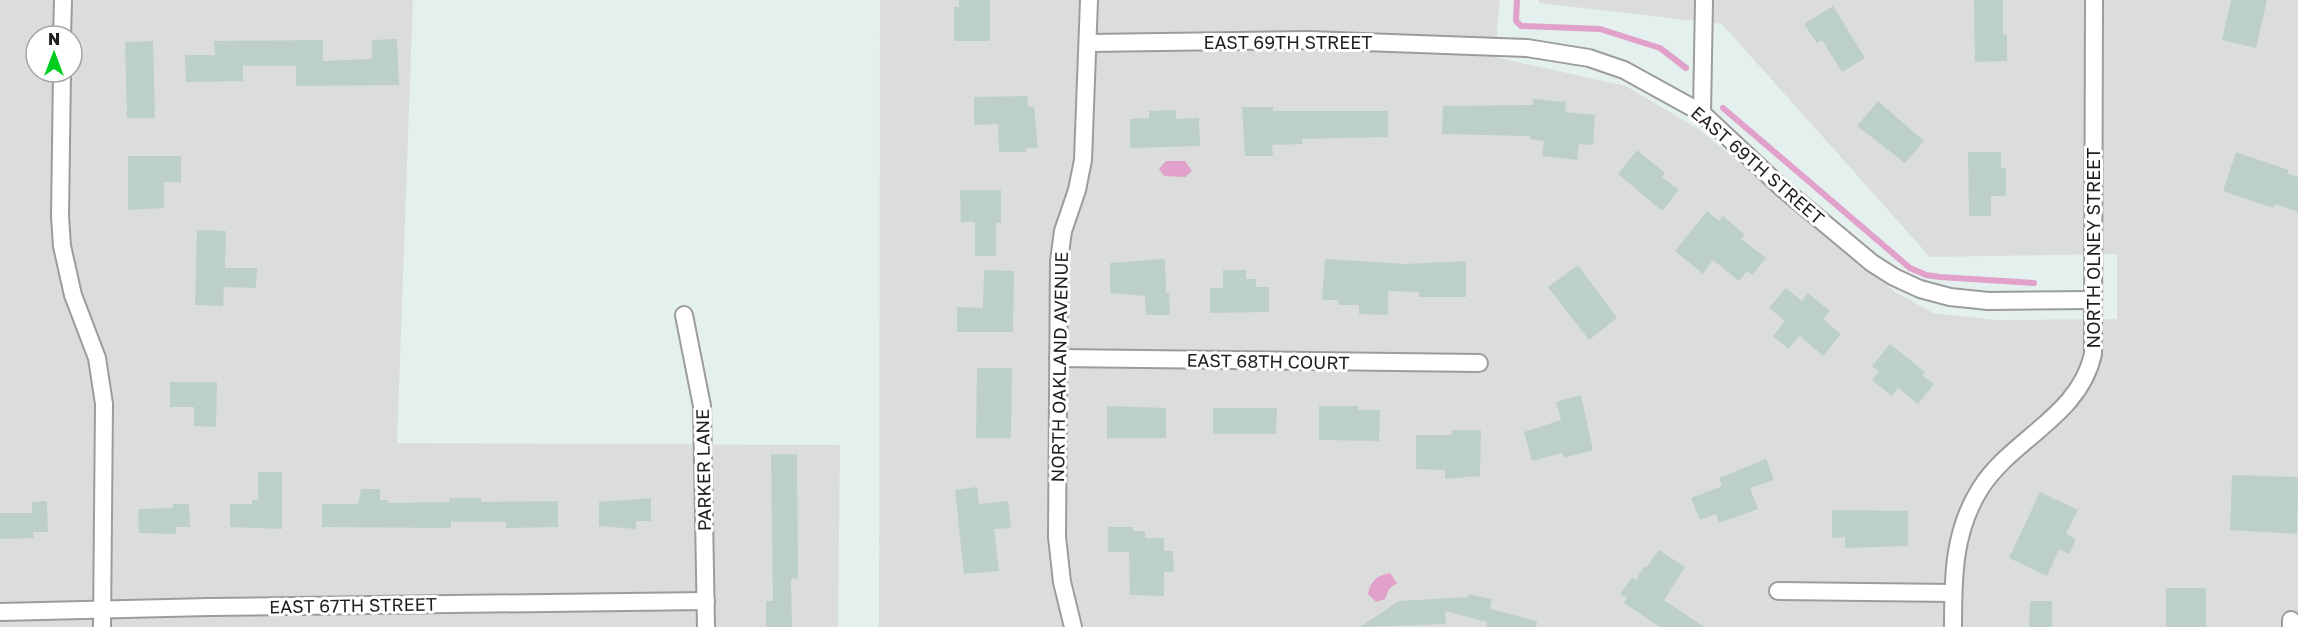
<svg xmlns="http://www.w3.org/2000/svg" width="2298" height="627" font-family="'Golos Text',sans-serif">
  <rect width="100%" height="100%" fill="#e4f0ee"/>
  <g fill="#dbdddc" fill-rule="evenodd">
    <path d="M0,0H413L397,443L840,445L838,627H0ZM36,36H72V72H36Z"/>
    <path d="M880,0H1500L1497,27L1499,58L1626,86L1700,130L1895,292L1933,313L1996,320L2117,319V254L1930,257L1722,24L1539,3V0H2298V627H879Z"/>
  </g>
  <g fill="#e1a1ca">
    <path d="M1166,161H1185L1192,171L1185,177L1164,176L1159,169Z"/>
    <path d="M1390,573L1397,583L1389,589L1385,599L1376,602L1368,594C1370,581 1378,575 1390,573Z"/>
  </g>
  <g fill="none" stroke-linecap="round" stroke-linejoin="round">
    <g stroke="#e1a1ca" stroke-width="6">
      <path d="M1517,0L1516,21L1521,26L1600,29L1660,48L1686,68"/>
      <path d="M1723,108L1910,268L1926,275L1940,277L2034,283"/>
    </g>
  </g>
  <g fill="#bdd0c8">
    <path d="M959,0H990V41H954V7H959Z"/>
    <path d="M1974,0H2003V35H2007V61L1975,62Z"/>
    <path d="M2231,0H2267L2256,48L2222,40Z"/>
    <path d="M1833,6L1865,58L1842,72L1822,40L1817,43L1804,24Z"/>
    <path d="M397,39L399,85L296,86V66H243V81L186,82L185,55H215L214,41L323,40V61L372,59V40Z"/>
    <path d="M153,41L155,118H127L125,42Z"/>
    <path d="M1027,96L1028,107H1034L1038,148H1026V152H999L998,124L974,125V97Z"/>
    <path d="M1533,99L1566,102L1565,112L1595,115L1593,145L1579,144L1577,160L1542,156L1544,141L1530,139V136L1442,134L1443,106L1533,105Z"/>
    <path d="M1878,101L1924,141L1905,163L1857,126Z"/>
    <path d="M1242,107H1273V111H1388V137L1302,139L1303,144L1272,145L1273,156H1245Z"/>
    <path d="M1176,110V119L1199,118L1200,146L1130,148V119L1149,118V111Z"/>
    <path d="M1637,150L1665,173L1662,177L1679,190L1662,211L1618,174Z"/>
    <path d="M1968,152H2001V168H2006V196H1991V216H1969Z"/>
    <path d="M2236,152L2289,170L2287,173L2298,177V212L2275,204L2273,208L2223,191Z"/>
    <path d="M128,156H181V182H164V208L128,210Z"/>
    <path d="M960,190H1001V223H996V256H975V222H961Z"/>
    <path d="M1707,211L1719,221L1723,216L1745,235L1741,239L1766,258L1752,275L1747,271L1739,281L1713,260L1703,274L1675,251Z"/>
    <path d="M197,230L226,231L225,268H257L256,288L224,287L223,306L195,305Z"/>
    <path d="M1165,259L1166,293H1169L1170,315H1146L1145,296L1110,293V263Z"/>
    <path d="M1325,259L1405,264L1466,261V297H1419V292L1388,291V315L1359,314V305H1338V300H1322Z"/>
    <path d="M1578,265L1617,318L1589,340L1548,287Z"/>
    <path d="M984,270L1014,271L1013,332H957V307L983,308Z"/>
    <path d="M1223,270H1246V279H1256V287H1269V312L1210,313V288H1223Z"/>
    <path d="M1786,288L1802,301L1808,293L1830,311L1823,319L1841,334L1823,356L1800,336L1788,349L1773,336L1785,321L1769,308Z"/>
    <path d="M1890,344L1925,372L1922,375L1934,384L1918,404L1898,388L1892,396L1872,380L1879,372L1872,366Z"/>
    <path d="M977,368H1012L1011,438H976Z"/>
    <path d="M170,382H217L216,427L194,426V407H170Z"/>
    <path d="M1581,395L1593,450L1564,458L1562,453L1532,461L1524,432L1561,420L1556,402Z"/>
    <path d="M1107,406L1166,408V438H1107Z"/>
    <path d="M1319,406H1358V410H1380L1379,441L1319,440Z"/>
    <path d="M1213,408H1277L1276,434H1213Z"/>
    <path d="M1452,430H1481L1480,476L1445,479V470L1416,469V435H1452Z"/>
    <path d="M771,454H797L798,578L791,579L792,627H766V601H773Z"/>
    <path d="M1766,459L1774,480L1750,488L1758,509L1719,523L1716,514L1700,520L1691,498L1722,486L1719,478Z"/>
    <path d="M258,472H282V529L230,527V504H252V500H258Z"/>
    <path d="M2232,475L2298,477L2297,534L2230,530Z"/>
    <path d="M977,487L979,504L1008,501L1011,528L994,529L999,571L964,574L955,490Z"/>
    <path d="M361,489H380V500H388V503L450,502L449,498H481V502L558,501V527L506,528V522H451V528L322,527V504H358Z"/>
    <path d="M2040,492L2078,510L2066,534L2076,539L2069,554L2059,549L2047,576L2009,558Z"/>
    <path d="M651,498V521H636V529L599,526V502Z"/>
    <path d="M47,501L48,532H33L34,538L0,539V513H32V502Z"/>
    <path d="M173,504H189L190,527H176V534L139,533L138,509L173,508Z"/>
    <path d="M1832,510L1908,511V546L1845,548V537L1832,538Z"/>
    <path d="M1108,527H1133V531H1145V538H1164V551H1173L1174,572H1164V596L1130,595L1129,552H1108Z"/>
    <path d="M1659,550L1685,567L1664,600L1704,627H1660L1624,603L1627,598L1620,594L1632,577L1636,580L1644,566L1646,568Z"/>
    <rect x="2166" y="588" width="40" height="39"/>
    <path d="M1468,594L1492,599L1490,609L1537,621L1536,627H1486L1487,622L1445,611L1446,624L1360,627L1399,601L1468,597Z"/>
    <path d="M2030,601H2052V627H2029Z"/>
  </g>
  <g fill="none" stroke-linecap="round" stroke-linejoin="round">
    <defs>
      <g id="minor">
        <path d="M62,36L63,0"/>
        <path d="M1088,43L1310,40L1527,48L1589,58L1624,70L1702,113L1782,188L1872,263L1894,277L1920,289L1950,297L1988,301L2093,300"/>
        <path d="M62,72L60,216L62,246L73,295L97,358L104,404L102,627"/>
        <path d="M1702,113L1704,0"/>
        <path d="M684,315L702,406L706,627"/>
        <path d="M1058,358L1479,363"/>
        <path d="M1778,591L1953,593"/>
        <path d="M0,612L209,607L706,601"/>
        <path d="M1073,627L1062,582L1057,537L1059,261L1063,231L1077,190L1083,160L1089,0"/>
        <path d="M1953,627C1953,578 1953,532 1980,489C2012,438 2079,417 2093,354L2094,0"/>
        <path d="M2291,627V620"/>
      </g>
    </defs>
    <use href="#minor" stroke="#9c9c9c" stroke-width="20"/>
    <use href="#minor" stroke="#fff" stroke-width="16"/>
  </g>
  <g text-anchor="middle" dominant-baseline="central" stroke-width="6" stroke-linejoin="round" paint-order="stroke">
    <g font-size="18" fill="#1f1f1f" stroke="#fff">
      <text x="1288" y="42">EAST 69TH STREET</text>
      <text transform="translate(1758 165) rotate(41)">EAST 69TH STREET</text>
      <text transform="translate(2093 248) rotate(-90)">NORTH OLNEY STREET</text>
      <text transform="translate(1268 361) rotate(1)">EAST 68TH COURT</text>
      <text transform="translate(1059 367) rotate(-89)">NORTH OAKLAND AVENUE</text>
      <text transform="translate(703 470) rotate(-91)">PARKER LANE</text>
      <text transform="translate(353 605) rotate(-1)">EAST 67TH STREET</text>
    </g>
  </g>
  <g transform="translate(54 54)"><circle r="28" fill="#ffffff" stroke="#a5a5a5" stroke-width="1.5"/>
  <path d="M0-4.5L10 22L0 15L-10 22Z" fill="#00cd1d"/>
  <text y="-9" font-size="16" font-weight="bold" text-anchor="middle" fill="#1f1f1f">N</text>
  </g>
</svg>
